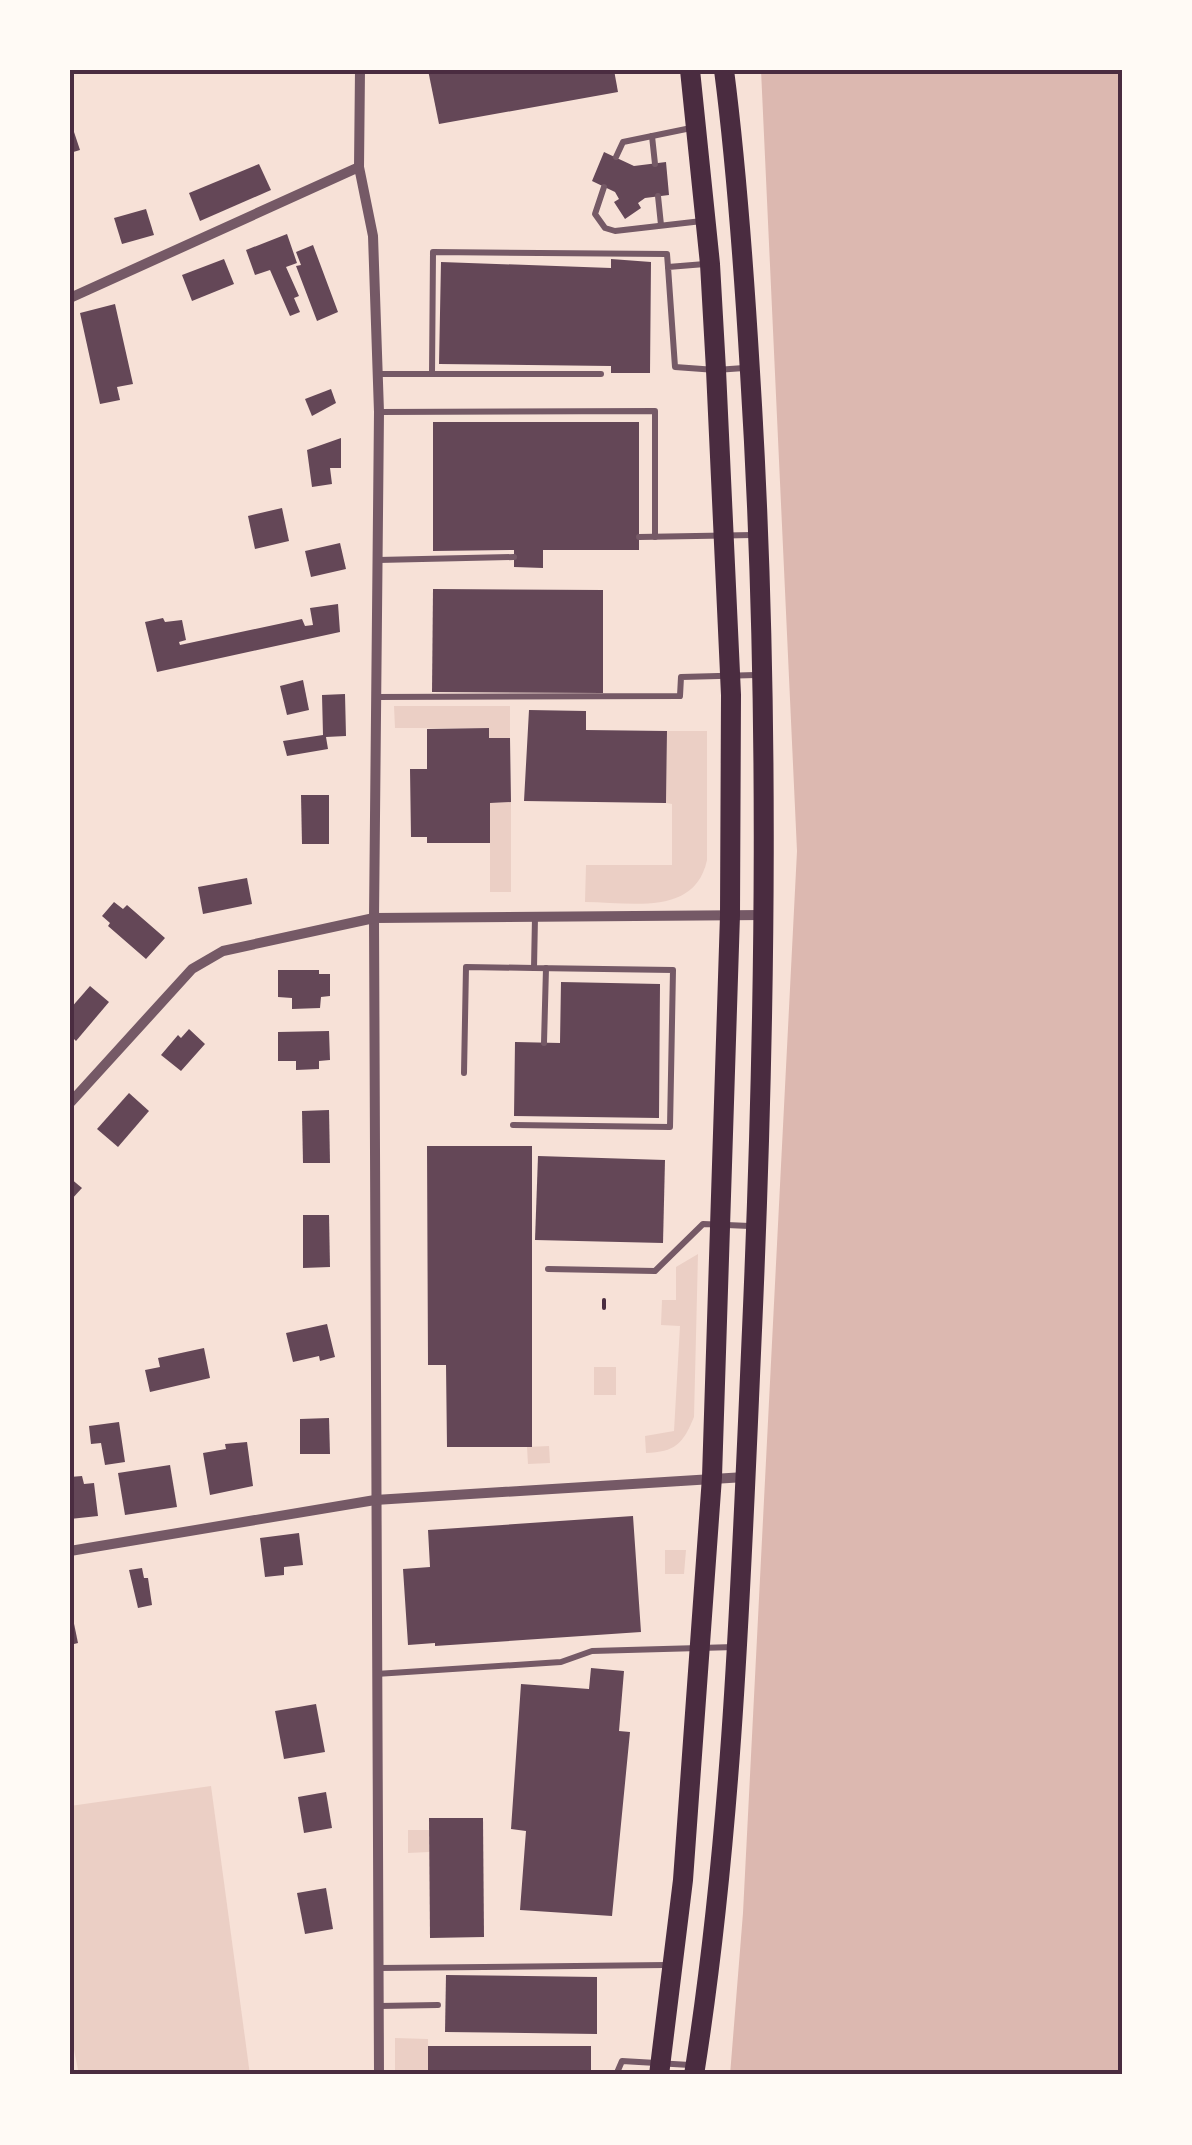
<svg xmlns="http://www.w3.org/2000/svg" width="1192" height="2145" font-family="'Nunito Sans',sans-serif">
  <rect width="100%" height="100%" fill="#f7e1d7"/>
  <g fill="#ebcfc5">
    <path d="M394,706H510V738H489V728H395Z"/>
    <path d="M667,731H707V860C695,917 630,902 585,902L586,865H672V804L666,803Z"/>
    <path d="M511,802V892H490V803Z"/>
    <path d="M698,1254L694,1417C683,1444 675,1452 646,1453L645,1436L674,1431L680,1326L661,1325L662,1300H676V1267Z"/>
    <rect x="594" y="1367" width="22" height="28"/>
    <path d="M549,1446L550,1463L528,1464L527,1447Z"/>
    <path d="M665,1550H686L684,1574H665Z"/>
    <path d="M211,1786L250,2075H79L70,2029V1806Z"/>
    <path d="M408,1830H429V1852L408,1853Z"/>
    <path d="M395,2038L428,2039V2075H395Z"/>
  </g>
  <path fill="#dcb8b0" d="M761,70H1122V2075H730L743,1913L797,851Z"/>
  <g fill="#644757">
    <path d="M428,70H614L618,92L439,124Z"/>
    <path d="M70,120L80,150L70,153Z"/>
    <path d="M604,152L634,166L666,162L669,195L645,198L638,203L641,208L625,219L614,202L619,199L615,192L592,181Z"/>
    <path d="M259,164L271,190L200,221L189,193Z"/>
    <path d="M146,209L154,235L122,244L114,218Z"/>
    <path d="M287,234L297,263L286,267L299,296L294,298L300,312L290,316L270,270L255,275L246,250Z"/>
    <path d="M313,245L338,312L317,321L296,266L301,265L296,252Z"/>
    <path d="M224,259L234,284L192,301L182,275Z"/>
    <path d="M611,259L651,262L650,373H611V366L439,364L441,262L611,268Z"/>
    <path d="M115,304L133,384L117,387L120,400L100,404L80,313Z"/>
    <path d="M331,389L336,403L312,416L305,399Z"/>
    <path d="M433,422H639V550H543V568L514,567V550L433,551Z"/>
    <path d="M341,438V468H330L332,484L312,487L307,450Z"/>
    <path d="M282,508L289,541L255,549L248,516Z"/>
    <path d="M340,543L346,569L311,577L305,551Z"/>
    <path d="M433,589L603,590V693L432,692Z"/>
    <path d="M338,604L340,632L157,672L145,622L163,618L165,622L182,620L186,640L179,642L180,645L302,619L305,626L313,625L310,608Z"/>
    <path d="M303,680L309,710L287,715L280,686Z"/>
    <path d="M345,694L346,736L326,737L328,749L287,756L283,741L323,735L322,695Z"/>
    <path d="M529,710L586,711V730L667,731L666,803L524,801Z"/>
    <path d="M489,728V738H510L511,802L490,803V843H427V837H411L410,769H427V729Z"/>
    <path d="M301,795H329V844H302Z"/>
    <path d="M247,878L252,904L203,914L198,887Z"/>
    <path d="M114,902L123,909L127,905L165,938L146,959L108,926L110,923L102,916Z"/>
    <path d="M278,970H319V974H330V996L321,997L320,1008L292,1009V998L278,997Z"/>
    <path d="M561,982L660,984L659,1118L514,1116L515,1042L560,1043Z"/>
    <path d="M90,986L109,1002L76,1041L70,1035V1009Z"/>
    <path d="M189,1029L205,1044L181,1071L161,1055L178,1035L181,1038Z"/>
    <path d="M329,1031L330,1060L319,1061V1069L296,1070V1061H278V1032Z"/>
    <path d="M129,1093L149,1111L118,1147L97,1129Z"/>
    <path d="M329,1110L330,1163H303L302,1111Z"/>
    <path d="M427,1146H532V1447H447L446,1365H428Z"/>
    <path d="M538,1156L665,1160L663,1243L535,1240Z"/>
    <path d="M70,1178L82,1188L70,1201Z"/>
    <path d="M303,1215H329L330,1267L303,1268Z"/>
    <path d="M327,1324L335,1357L320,1361L319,1356L293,1362L286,1333Z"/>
    <path d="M204,1348L210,1378L150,1392L145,1370L160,1367L158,1358Z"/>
    <path d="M329,1418L330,1454H300V1419Z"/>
    <path d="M119,1422L125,1462L105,1465L101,1443L91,1444L89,1426Z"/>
    <path d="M247,1442L253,1486L210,1495L203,1453L226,1449L225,1444Z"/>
    <path d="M170,1465L177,1507L125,1515L118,1473Z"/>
    <path d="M82,1476L84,1484L94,1483L98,1516L70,1519V1477Z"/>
    <path d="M633,1516L641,1632L435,1646V1643L408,1645L403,1569L430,1567L428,1530Z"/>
    <path d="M299,1533L303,1565L284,1567V1575L265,1577L260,1538Z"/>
    <path d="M142,1568L144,1578H148L152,1605L138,1608L129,1570Z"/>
    <path d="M72,1614L78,1643L70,1645V1615Z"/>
    <path d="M591,1668L624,1671L619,1731L630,1732L612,1916L520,1910L526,1831L511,1829L521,1684L589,1689Z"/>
    <path d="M316,1704L325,1752L284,1759L275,1711Z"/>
    <path d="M326,1792L332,1828L304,1833L298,1797Z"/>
    <path d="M429,1818H483L484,1937L430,1938Z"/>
    <path d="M326,1888L333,1929L305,1934L297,1893Z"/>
    <path d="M446,1975L597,1977V2034L445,2032Z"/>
    <rect x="428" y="2046" width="163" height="29"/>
  </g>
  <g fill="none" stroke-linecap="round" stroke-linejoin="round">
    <path stroke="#4a2c40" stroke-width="4" d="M604,1308V1300"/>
    <g stroke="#755966" stroke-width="6">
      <path d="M652,136L655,164"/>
      <path d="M616,157L623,142L691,128"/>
      <path d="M604,187L595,214L605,228L615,231L702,221"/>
      <path d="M658,196L661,225"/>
      <path d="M705,264L668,267L675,367L716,370L744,368"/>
      <path d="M379,374H601"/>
      <path d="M432,374L433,252L667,254L668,267"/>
      <path d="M379,412L655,411V537"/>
      <path d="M639,537L753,535"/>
      <path d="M378,560L514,557"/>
      <path d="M376,697L680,696L681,677L756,675"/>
      <path d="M544,1043L546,968"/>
      <path d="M464,1073L466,967L534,968"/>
      <path d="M513,1125L670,1127L673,970L534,968L535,917"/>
      <path d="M548,1269L655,1271L703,1224L750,1226"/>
      <path d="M376,1674L561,1662L592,1651L735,1647"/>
      <path d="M379,1968L666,1965"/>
      <path d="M379,2006L438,2005"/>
      <path d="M616,2075L622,2061L690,2065"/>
    </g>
    <g stroke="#755966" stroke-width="10">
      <path d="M359,167L360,70"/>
      <path d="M70,298L359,167L373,236L379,412L374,918L379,2075"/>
      <path d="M70,1103L192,969L223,951L374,918L763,915"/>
      <path d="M70,1551L375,1500L745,1477"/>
    </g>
    <g stroke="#4a2c40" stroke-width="20">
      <path d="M659,2075L683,1880L712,1477L730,915L731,695L716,370L710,264L690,70"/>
      <path d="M694,2075C733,1829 741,1578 752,1330C766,1011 770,691 750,372C744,271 737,170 724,70"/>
    </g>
  </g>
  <rect width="1192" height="2145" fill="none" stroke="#fffaf5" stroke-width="145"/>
  <rect x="72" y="72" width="1048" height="2000" fill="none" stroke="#4a2c40" stroke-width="4"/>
</svg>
